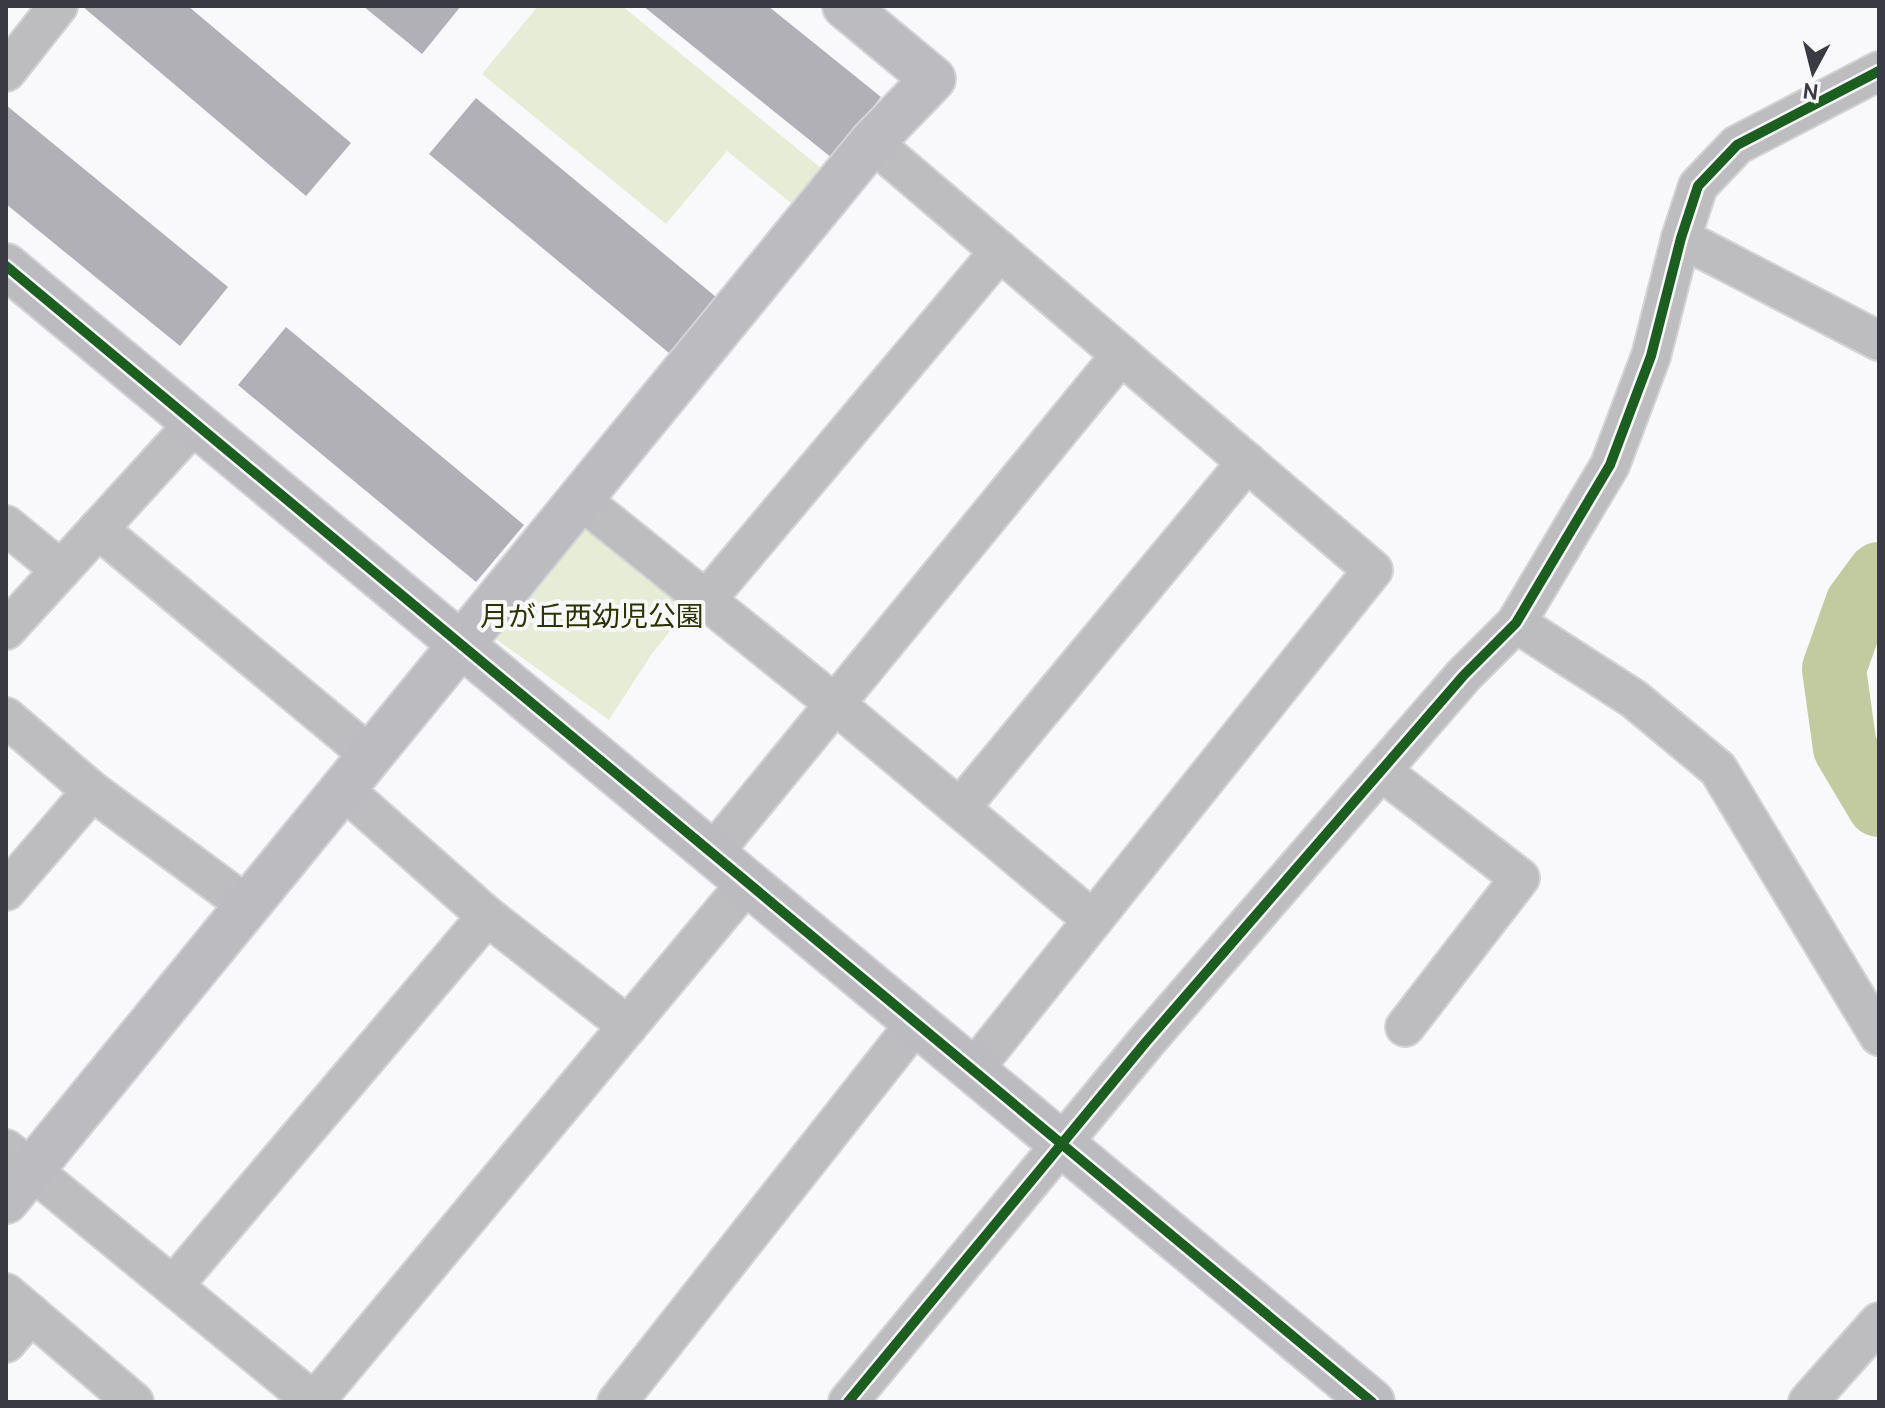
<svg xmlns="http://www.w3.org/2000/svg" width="1885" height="1408" font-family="Cabin,'Noto Sans JP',sans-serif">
  <rect width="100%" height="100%" fill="#f9f9fc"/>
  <g fill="#e7ecd7">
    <path d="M538,6H622L821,168L791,203L727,151L666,224L482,74Z"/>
    <path d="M580,514L694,601L651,655L609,720L490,635Z"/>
  </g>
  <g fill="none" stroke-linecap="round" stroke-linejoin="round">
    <path stroke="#c2cba0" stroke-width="64" d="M1879,574L1857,604L1834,669L1845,748L1879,805"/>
  </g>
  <g fill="#b1b0b6">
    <path d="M82,6H188L351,143L306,196Z"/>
    <path d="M363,6H461L422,54Z"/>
    <path d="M643,6H768L881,97L832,158Z"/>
    <path d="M476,98L716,297L669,353L429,154Z"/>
    <path d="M6,105L228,287L180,346L6,204Z"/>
    <path d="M286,327L524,525L476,582L238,385Z"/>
  </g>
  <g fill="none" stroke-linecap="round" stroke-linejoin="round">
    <defs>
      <g id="street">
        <path d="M6,72L58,6"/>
        <path d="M872,142L1373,570L973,1070"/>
        <path d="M1681,238L1879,341"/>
        <path d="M580,499L835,704L1093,920"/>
        <path d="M6,525L61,570"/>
        <path d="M98,529L371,756"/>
        <path d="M706,600L1000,251"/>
        <path d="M1516,623L1634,699L1718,769L1879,1036"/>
        <path d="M6,630L195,423"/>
        <path d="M6,717L92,791L6,891"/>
        <path d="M1381,771L1520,878L1405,1027"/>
        <path d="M92,791L248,906"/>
        <path d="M960,808L1247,462"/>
        <path d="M712,854L1121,355"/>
        <path d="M487,916L628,1026"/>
        <path d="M6,1149L314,1402L747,883"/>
        <path d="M173,1286L487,916L343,789"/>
        <path d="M6,1293L134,1402"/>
        <path d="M6,1343L31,1314"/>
        <path d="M617,1402L916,1023"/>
        <path d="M848,1402L1146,1042L1464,675L1516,623L1610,465L1651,356L1681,238L1698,186L1737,145L1879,71"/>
        <path d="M1808,1402L1879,1322"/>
      </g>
      <g id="secondary">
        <path d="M6,266L1372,1402"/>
        <path d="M6,1201L872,142L933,79L845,6"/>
      </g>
    </defs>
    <use href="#street" stroke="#d4d4d6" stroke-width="42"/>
    <use href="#secondary" stroke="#d4d4d6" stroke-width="48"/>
    <use href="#street" stroke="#bdbdc0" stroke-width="38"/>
    <use href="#secondary" stroke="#bcbbc0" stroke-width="44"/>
    <defs>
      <g id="cycleway">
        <path d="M6,266L1372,1402"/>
        <path d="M848,1402L1146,1042L1464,675L1516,623L1610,465L1651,356L1681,238L1698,186L1737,145L1879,71"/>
      </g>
    </defs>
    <use href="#cycleway" stroke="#f8f8fd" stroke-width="15"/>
    <use href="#cycleway" stroke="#1b5e20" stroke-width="10"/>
  </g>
  <g text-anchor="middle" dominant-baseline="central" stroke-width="8" stroke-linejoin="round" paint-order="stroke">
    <g font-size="28" fill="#2c3200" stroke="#f8f8fd">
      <text x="592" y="616">月が丘西幼児公園</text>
    </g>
  </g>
  <rect width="1885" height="1408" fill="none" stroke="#3a3a44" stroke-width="16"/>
  <g transform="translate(1813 72) rotate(187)" stroke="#f8f8fd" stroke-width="6" paint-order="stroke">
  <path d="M0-6L14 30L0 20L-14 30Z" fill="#3a3a44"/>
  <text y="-12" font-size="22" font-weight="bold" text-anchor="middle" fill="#3a3a44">N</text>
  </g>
</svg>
